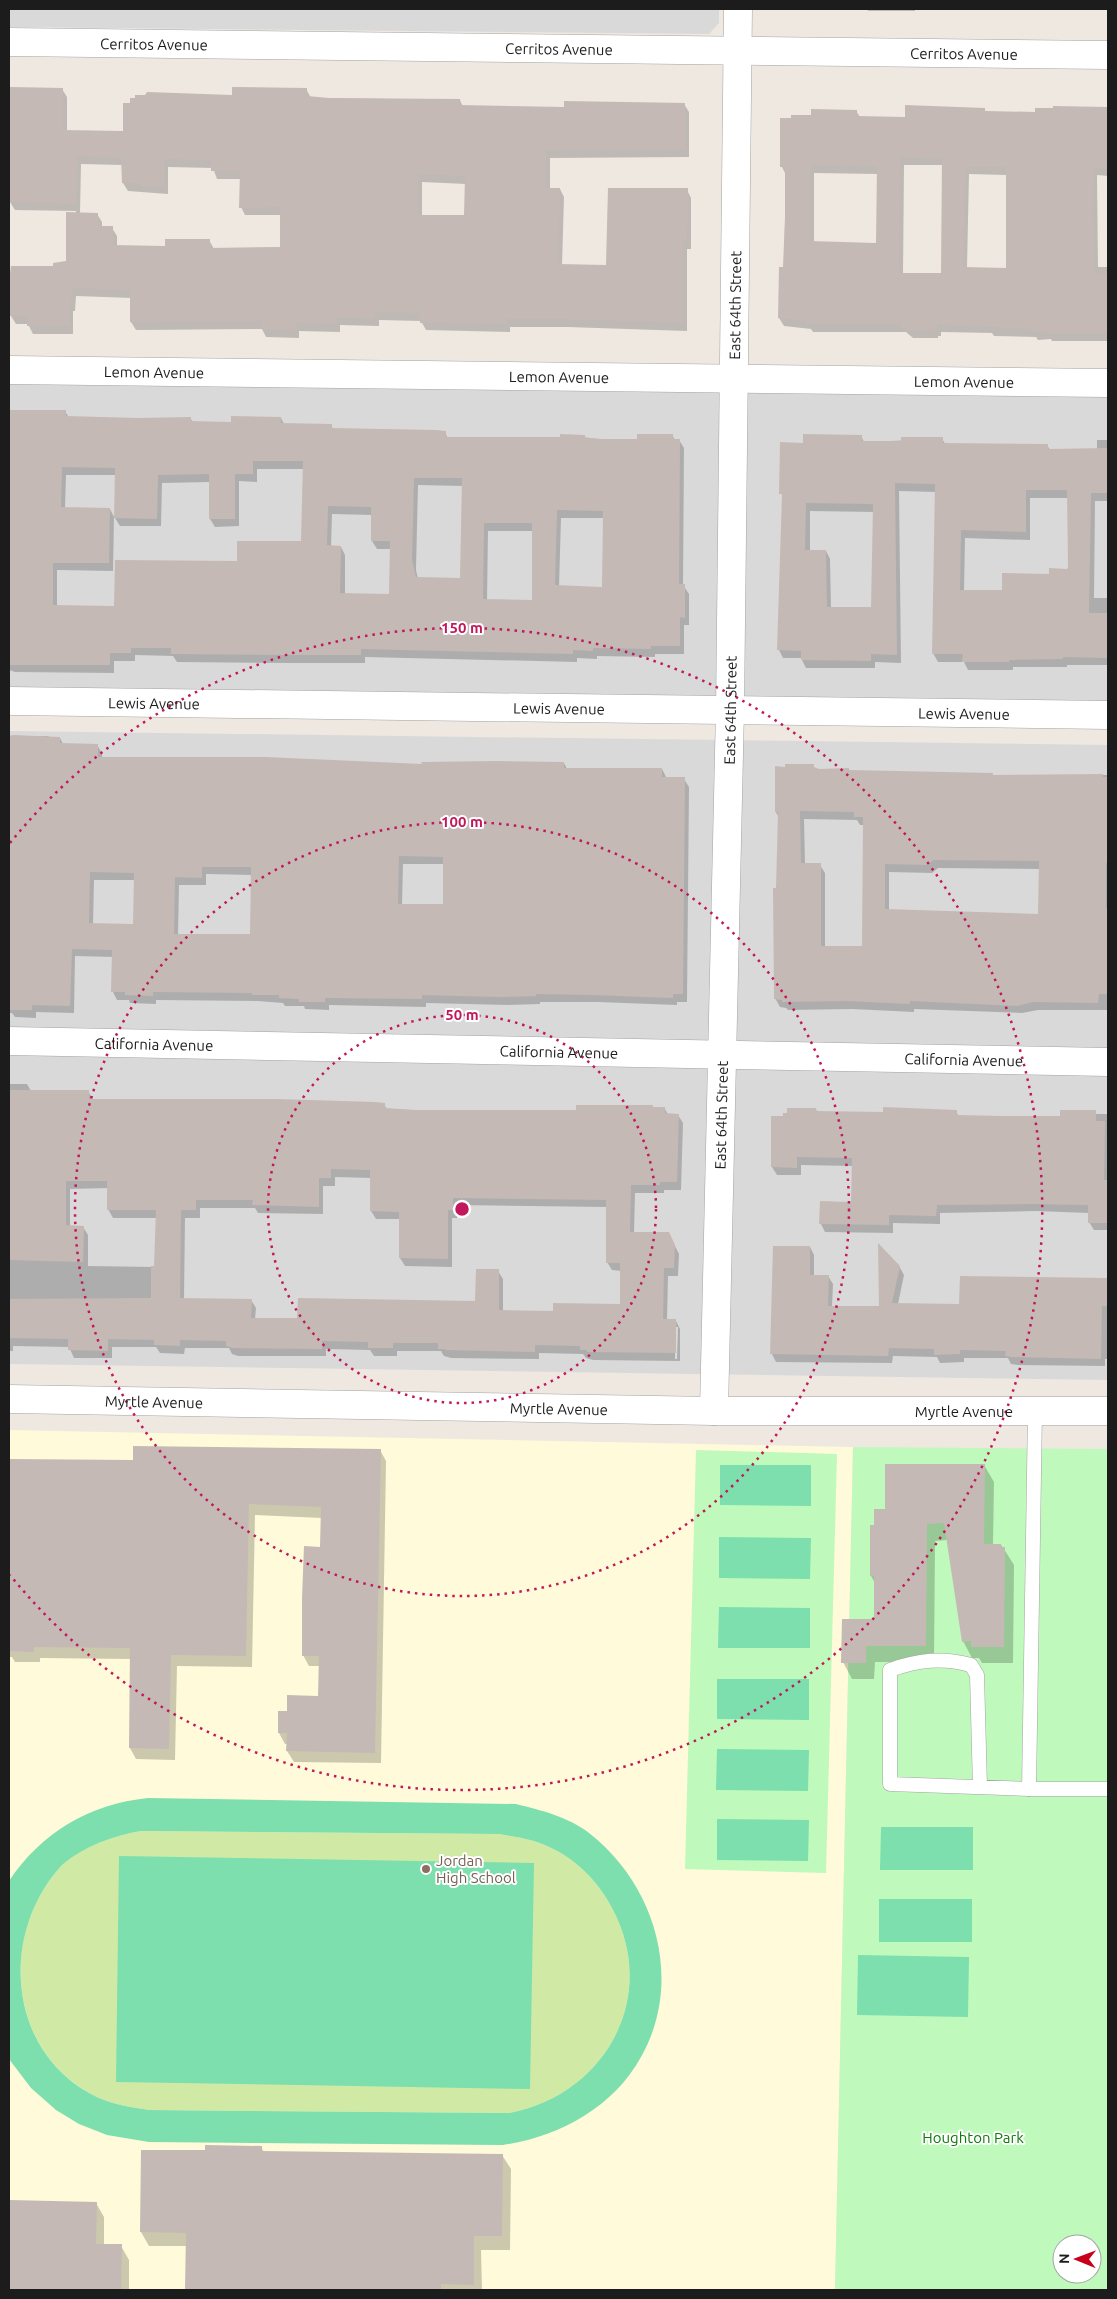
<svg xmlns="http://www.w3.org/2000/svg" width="1117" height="2299" font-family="Ubuntu,sans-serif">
  <rect width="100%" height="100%" fill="#eee8e1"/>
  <g fill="#dad9d9">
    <path d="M9,9H719V23L709,34L9,27Z"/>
    <path d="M9,370L1108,383V715L9,701Z"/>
    <path d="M9,731L1108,745V1380L9,1364Z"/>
  </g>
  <path fill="#fffad9" d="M9,1430L853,1447L835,2290H9Z"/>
  <path fill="#d0eaa5" d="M141,1831L499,1834C516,1837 532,1839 547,1846C575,1858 598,1881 612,1908C660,1997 605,2095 509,2113L149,2110C130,2107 109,2104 91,2094C6,2047 0,1932 62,1865C84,1846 113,1836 141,1831Z"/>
  <g fill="#bffabc" fill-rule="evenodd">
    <path d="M853,1447L1108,1449V2290H835ZM1062,2244H1092V2274H1062Z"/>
    <path d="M696,1450L837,1454L826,1873L685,1869Z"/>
  </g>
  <g fill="#7cdfad" fill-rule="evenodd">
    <path d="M720,1465H811V1506L720,1505Z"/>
    <path d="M719,1537L811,1538L810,1579L719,1578Z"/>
    <path d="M719,1607L810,1608V1648H718Z"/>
    <path d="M717,1679H809V1720L717,1719Z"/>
    <path d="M717,1749L809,1750L808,1791L716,1790Z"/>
    <path d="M148,1798L516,1804C540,1810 569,1817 589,1833C656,1885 684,1981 641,2057C613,2108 558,2137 503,2145L149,2142L107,2135L79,2124L56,2110L31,2088L9,2059V1881C41,1833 89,1804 148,1798ZM141,1831L499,1834C515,1837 532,1839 547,1846C575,1858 598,1881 612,1908C660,1997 605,2095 509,2113L149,2110C130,2107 109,2104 91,2094C6,2048 0,1932 62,1865C84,1846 113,1836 141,1831Z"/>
    <path d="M717,1819L809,1820L808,1861L717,1860Z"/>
    <path d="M881,1827H973V1870H880Z"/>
    <path d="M119,1856L534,1863L530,2089L116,2082Z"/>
    <rect x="879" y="1899" width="93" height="43"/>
    <path d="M858,1955L969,1957L968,2017L857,2015Z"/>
  </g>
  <g fill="#0003" fill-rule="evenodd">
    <path d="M867,9H915V11H868Z"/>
    <path d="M1009,9H1045V10Z"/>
    <path d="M11,89H62L67,97V131L124,132L234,96L306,89L311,98L460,100L463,107L566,108L684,104L689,112V157L550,158V189H560L564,197L562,266H607L687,190L691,198V249H687V331L567,327H510V332L426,330L421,321L379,320V326L340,325V332L299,331V338L266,337L262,329L136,330L131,322L132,298L76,296L75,311H73V334H33L28,324H16L11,316L9,308V281L67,262L76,211L15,210L10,202L9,179ZM81,164L122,165L123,183L128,191L168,194V167L213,168L217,179H241V207L245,215H281V248L214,249L209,240L166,247L117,246V236L112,228H102V222L97,214H80ZM422,182L466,184V217L422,216Z"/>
    <path d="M1055,107L1108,108V176L1097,175L1098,267H1108V341H1052L1051,339L1038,340L1036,337L994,336L992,333L941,332V336H938V338H913L906,332H813L811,329L784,326L779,318L784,268L786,175L782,167L812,116L856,111L860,117L906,118L984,109L986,112L1037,113L1055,109ZM904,165H943L942,274L903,275ZM814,173L878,174L877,244L814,243ZM969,174L1007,175V269L967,268Z"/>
    <path d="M9,411H65L69,418L137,420L190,418L193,422L233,423L281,418L284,424L331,425L333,429L445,432L448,439L585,438L638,441L672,435L675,440H679L684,448L683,585L689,594V625H684V654H655V657L597,656V659L577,658V662L365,657V663H296L177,662L173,656L135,655V661H114V673L15,672L9,670ZM257,469H304L302,542L238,563L115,607L57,606V570L113,571L114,517L110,509L65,508L66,475H116L115,518L120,526H161L162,483L210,482V519L215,527L239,526V481L257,482ZM418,485L463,486L461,579H418L416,570ZM332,514L372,515V541L377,549H392L391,595H345V555L341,547H331ZM561,518H604L603,588L559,587ZM488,531H533V601L487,600Z"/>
    <path d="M861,436L864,442L942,439L946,445H1047L1050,450H1097V440H1108V501H1095L1094,598H1108V665H1067V667H1013V670H968L964,662H938L933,653L936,492L899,491L901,663L875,662V668H806L801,658H783L779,650L784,498L781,493L804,444ZM1030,498H1068V570L1003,591H964L965,538L1030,540ZM810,511L874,512L873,608H831L830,559L826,551H810Z"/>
    <path d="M48,736L50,738H60L63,744L97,745L102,753V758L423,765L564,763L567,769H662L666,777L684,779L689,787L687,1002H677V1005L598,1002H540V1004L508,1005L426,1003V1007L329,1005V1010L305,1009L304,1006H285L283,1003L257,1001L156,1000V1004L130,1003L129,1000H117L113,992L114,957L75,956L74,1013L36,1012V1018L15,1017L12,1013H9V737ZM403,864H444V906L402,905ZM206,874L252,875V935H178L179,885H206ZM94,880H135L134,925H93Z"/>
    <path d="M813,766L815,769L849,772L1069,777V775H1108V1010H1038L1022,1013L914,1009V1012L852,1009L788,1010L786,1008L780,1007L775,998L779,818L776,812L777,768ZM804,819L857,820L860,825H864L863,948L825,947V873L820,865L805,864ZM938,868L1040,869V915L889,910V872L932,873Z"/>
    <path d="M9,1084H27L31,1091H88L93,1100L384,1105L387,1109L458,1112L665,1109L668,1115H678L683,1123L681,1190H664V1193H635L634,1233L673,1242L679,1254L678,1276H668L667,1321H676L680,1329V1361L593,1360L586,1358L583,1354L539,1353V1359L451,1358L444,1356L441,1351H397V1356H374L370,1350L326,1349V1356H238L232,1354L229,1348H185L184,1354L160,1353L156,1347H112V1358H74L69,1347L13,1346V1351H9ZM335,1177L372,1178L371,1211L376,1219H400V1258L405,1266L452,1267V1218H457V1205L607,1207V1262L612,1270L622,1271V1305L554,1312L503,1311V1279L498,1271L476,1303L299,1319H255L256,1308L251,1300L184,1299L185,1218H200V1208H255L258,1213L323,1214V1186H335ZM109,1188L108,1209L113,1218H157L155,1267L88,1266V1235L83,1227L70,1226V1189ZM675,1327H678L677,1359H675Z"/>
    <path d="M884,1108L956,1111L959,1117L1062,1118L1095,1112L1096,1114H1108V1230H1094L1089,1222V1213L1036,1211L940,1213V1224L893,1223V1233L825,1232L821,1224L852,1203L853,1166L801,1165V1175H777L772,1167L784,1117L816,1109L817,1112L884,1113Z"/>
    <path d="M810,1247L814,1255V1276H828L833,1284L832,1307L880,1308L899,1266L904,1275L898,1304L961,1305V1277L1108,1279V1359H1105V1366L1018,1365L1011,1364L1008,1358H964V1362L940,1363L937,1357L893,1356L892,1363L776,1362L772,1354Z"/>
    <path d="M380,1450L386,1461L381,1763L294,1762L287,1751V1744H285L279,1733L288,1712L319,1697L320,1666H309L303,1655L321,1548L322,1518L255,1515L252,1667L177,1666L175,1760L136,1759L130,1748L131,1659L40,1658V1662H15L12,1657H9V1460L134,1462Z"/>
    <path d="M984,1465L994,1482L993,1545H1001L1004,1549L1014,1565L1013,1663H982L979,1658H972L963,1641L947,1540L935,1541L934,1662H875L874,1679H852L843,1662L875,1621V1583L871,1576L876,1526L886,1510Z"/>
    <path d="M261,2147L264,2152L502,2155L511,2169L510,2250H481L482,2290H186L187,2246H149L141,2232L206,2152Z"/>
    <path d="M9,2201L96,2203L104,2217V2245L121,2246L129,2260V2290H9Z"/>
  </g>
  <g fill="#c5b9b5" fill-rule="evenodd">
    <path d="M10,87L63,88V130L123,131V103H130V98H135V95H145L147,92L232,95V87L307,88V96L329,98L460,99V105L564,107V101L685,103V150H546V188H560L558,264L606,265L608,188H688L687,241H683V323L562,319H506V324L420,323V313L375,312V318L336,317V324L295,323V330L260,329L261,321L130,322V290L72,288L71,304L69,303V326H27V316H10L9,280L11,266H53V263L66,261V212L98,213V226H113V245L165,246V239H210V248L280,247V207L239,208L240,171H211V160L164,159V186H141L140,183H122L121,157L77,156L76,204L9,202ZM418,174L465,176L464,215H418Z"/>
    <path d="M905,105L985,108V111L1035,112V108H1053V106L1108,107V168H1093L1092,221H1094V274H1108V333H1046V331L1032,332V329L937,324V328H934V330H907V328H902V324H807V321L778,318L779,267H783L785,218V167H780V118H791V115H811V109L857,110V116L905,117ZM900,157L942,158L941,273H899ZM810,165L877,166L876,243L810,241ZM965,167H1006V268L963,267Z"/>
    <path d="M9,410H66V416L137,418L191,417V421L231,422V416L281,417V423L332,424V428L436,430L446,431V437H560V434L585,435V437L596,439H637V434H673V439H680L679,584H685V618L680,617V646H651V649L593,648V651L573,650V654L361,649V655H291L171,654V648H131V653H110V665H9ZM253,461H303L301,541H237V561L115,560L114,606L53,605V563H109L110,508L61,507L62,467L115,468L114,518L157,519L158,475L209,474V519H235V474H253ZM414,478H462L460,578L416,577L412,560ZM328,506L371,507V541H390L389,594L340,593L341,546L327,545ZM557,510L603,511L602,587L555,585ZM484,523H532V600L483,599Z"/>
    <path d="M803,434L862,435V441H901V437H943V443L1048,444V449L1108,448V493H1091L1089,613H1108V658L1063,657V659L1009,660V662H962L963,654H932L935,484L895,483L897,655L871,654V661L801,660V651L777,650L782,494H779L780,442L803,443ZM1026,490H1067L1068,567L1067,569L1049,568V574L1002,573V590H960L961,530L1026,532ZM806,503L873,504L871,607H827L826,550H805Z"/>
    <path d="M13,735L60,737V743L98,744V757H266L422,764L421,762L497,761L564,762V768H662V777H685L683,994H673V998L593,995L536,994V996L502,997L422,995V999L325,998V1002H299V999L279,998V995H252V993L153,992V996L125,995V992H111L112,950L72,949L70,1006L32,1005V1010H9V736ZM399,856L443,857V904H398ZM202,867H251L250,934H174L175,877L202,878ZM90,872L134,873L133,924L89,923Z"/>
    <path d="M785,764H814V767L819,769L849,768V770L993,773V775L1103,774V777H1108V863H1106V908H1108V994H1099L1098,1003L1033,1002L1017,1006L910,1001V1004L847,1001L782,1002V1000L774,999L773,888H776L778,812H775V766L785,767ZM800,811L854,812V817H863L862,946H821V863H801ZM933,860L1039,861L1038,914L885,909V864L928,865Z"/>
    <path d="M9,1090H89V1099H277L375,1102L385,1103V1108L416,1110H576V1105H653V1107H665V1113L679,1114L677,1182H660V1185H631L630,1232H669L675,1245L674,1268H664L663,1319H676V1353L587,1352V1350H580V1346L535,1345V1352L445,1350V1349H438V1343H393V1348H368V1342L322,1341V1349L233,1348L226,1346V1341L180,1340V1346L154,1345V1340L108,1339V1351L68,1350V1339L9,1338V1299L151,1298V1266H154L156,1210H107V1181H66V1225L84,1226L83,1262L9,1260ZM331,1169L370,1170V1211L399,1212V1258L448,1259V1210H453V1198L606,1200V1263H620V1304L553,1303V1311L499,1310V1269H476L475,1301L298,1298L297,1318H251L252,1299L180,1298L181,1210H196V1200H253L252,1205L319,1207V1178H331Z"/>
    <path d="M883,1107L957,1110V1115L1002,1116H1060V1110H1096V1121H1105L1104,1180H1108V1223H1088V1205L1031,1204L937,1205L936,1216L889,1215V1225L819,1224L820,1201L851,1202L852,1158L797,1157V1168L771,1167V1116H783V1113H787V1108H816V1111L883,1112Z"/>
    <path d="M878,1243L900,1266L892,1303L959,1304L960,1276L1108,1278V1306H1102L1101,1359L1012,1357L1005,1356L1006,1351L960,1350V1354L934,1355V1349L889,1348L888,1356L770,1354L773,1246H810V1275H829L828,1306H879Z"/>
    <path d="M133,1446L381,1449L375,1753L286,1751L287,1733H278V1711H287V1695L318,1696L319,1656H302V1598L304,1546L320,1547L321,1507L249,1504L246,1656L171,1655L169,1749L129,1748L130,1648L34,1647V1652L9,1651V1459L133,1460Z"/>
    <path d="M885,1464H985L984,1544H1001V1547H1005L1004,1647H971V1641L962,1642L944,1523L927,1524L926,1646H866V1663H841L842,1619H874V1576H870V1525H874V1509H885Z"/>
    <path d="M205,2145L262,2146V2151L503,2154L502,2236H474V2285L441,2284V2290H185L186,2233L140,2232L141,2150H205Z"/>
    <path d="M9,2200L97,2202L96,2244H122L121,2290H9Z"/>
  </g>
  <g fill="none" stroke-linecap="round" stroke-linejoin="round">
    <defs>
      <g id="lane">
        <path d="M1035,1411L1029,1789H1108"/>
        <path d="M980,1787L977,1675L971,1665C942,1657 918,1660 890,1670V1784L1029,1789"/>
      </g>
      <g id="street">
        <path id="s1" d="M9,42L1108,55"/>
        <path id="s2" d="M9,370L1108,383"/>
        <path id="s3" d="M9,701L1108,715"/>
        <path id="s4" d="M9,1041L1108,1062"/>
        <path id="s5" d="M9,1399L714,1411H1108"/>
        <path id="s6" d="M714,1411L730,710L738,9"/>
      </g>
    </defs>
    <use href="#lane" stroke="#a3a3a3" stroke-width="15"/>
    <use href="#street" stroke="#a3a3a3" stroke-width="29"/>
    <use href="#lane" stroke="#fff" stroke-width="14"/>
    <use href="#street" stroke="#fff" stroke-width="28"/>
  </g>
  <g fill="none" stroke="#c2185b" stroke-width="2.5" stroke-dasharray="2.5 5">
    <circle cx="462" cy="1209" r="194"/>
    <circle cx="462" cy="1209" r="387"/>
    <path d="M10 843A581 581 0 1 1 10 1575"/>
  </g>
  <circle fill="#8d6e63" stroke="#fff" stroke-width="2" cx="426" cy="1869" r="5"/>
  <g text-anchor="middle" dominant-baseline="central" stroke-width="4" stroke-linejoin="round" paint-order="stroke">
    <g font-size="15" fill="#1c1c1c" stroke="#fff">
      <text stroke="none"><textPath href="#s1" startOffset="145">Cerritos Avenue</textPath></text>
      <text stroke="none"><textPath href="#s1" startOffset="550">Cerritos Avenue</textPath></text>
      <text stroke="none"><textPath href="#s1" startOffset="955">Cerritos Avenue</textPath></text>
      <text stroke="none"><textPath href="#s6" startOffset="1106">East 64th Street</textPath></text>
      <text stroke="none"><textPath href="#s2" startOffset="145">Lemon Avenue</textPath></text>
      <text stroke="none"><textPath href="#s2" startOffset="550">Lemon Avenue</textPath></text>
      <text stroke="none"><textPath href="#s2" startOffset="955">Lemon Avenue</textPath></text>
      <text stroke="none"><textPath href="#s3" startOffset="145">Lewis Avenue</textPath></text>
      <text stroke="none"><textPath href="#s3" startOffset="550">Lewis Avenue</textPath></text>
      <text stroke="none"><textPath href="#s6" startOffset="701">East 64th Street</textPath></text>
      <text stroke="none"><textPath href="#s3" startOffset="955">Lewis Avenue</textPath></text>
      <text stroke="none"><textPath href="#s4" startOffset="145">California Avenue</textPath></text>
      <text stroke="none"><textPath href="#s4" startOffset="550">California Avenue</textPath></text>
      <text stroke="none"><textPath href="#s4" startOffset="955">California Avenue</textPath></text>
      <text stroke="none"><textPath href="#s6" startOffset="296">East 64th Street</textPath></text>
      <text stroke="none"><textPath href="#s5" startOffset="145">Myrtle Avenue</textPath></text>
      <text stroke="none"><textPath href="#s5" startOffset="550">Myrtle Avenue</textPath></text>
      <text stroke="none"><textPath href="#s5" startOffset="955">Myrtle Avenue</textPath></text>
    </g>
    <g font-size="15" fill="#785e54" stroke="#fff" text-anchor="start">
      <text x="436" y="1860">Jordan<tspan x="436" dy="17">High School</tspan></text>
    </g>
    <g font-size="15" fill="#0e7b09" stroke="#fff">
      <text x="973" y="2137">Houghton Park</text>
    </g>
  </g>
  <circle cx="462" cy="1209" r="8" fill="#c2185b" stroke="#fff" stroke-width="2.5"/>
  <g font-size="15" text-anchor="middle" font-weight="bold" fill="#c2185b" stroke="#fff" stroke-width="4" stroke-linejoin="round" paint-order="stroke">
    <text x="462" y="633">150 m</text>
    <text x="462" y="827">100 m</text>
    <text x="462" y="1020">50 m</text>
  </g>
  <rect width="1117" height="2299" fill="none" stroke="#1c1c1c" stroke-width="20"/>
  <g transform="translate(1077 2259) rotate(271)"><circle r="24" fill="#ffffff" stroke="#a4a4a4"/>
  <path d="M0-4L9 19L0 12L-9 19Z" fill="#c8001a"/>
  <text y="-8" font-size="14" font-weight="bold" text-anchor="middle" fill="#1c1c1c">N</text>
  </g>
</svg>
